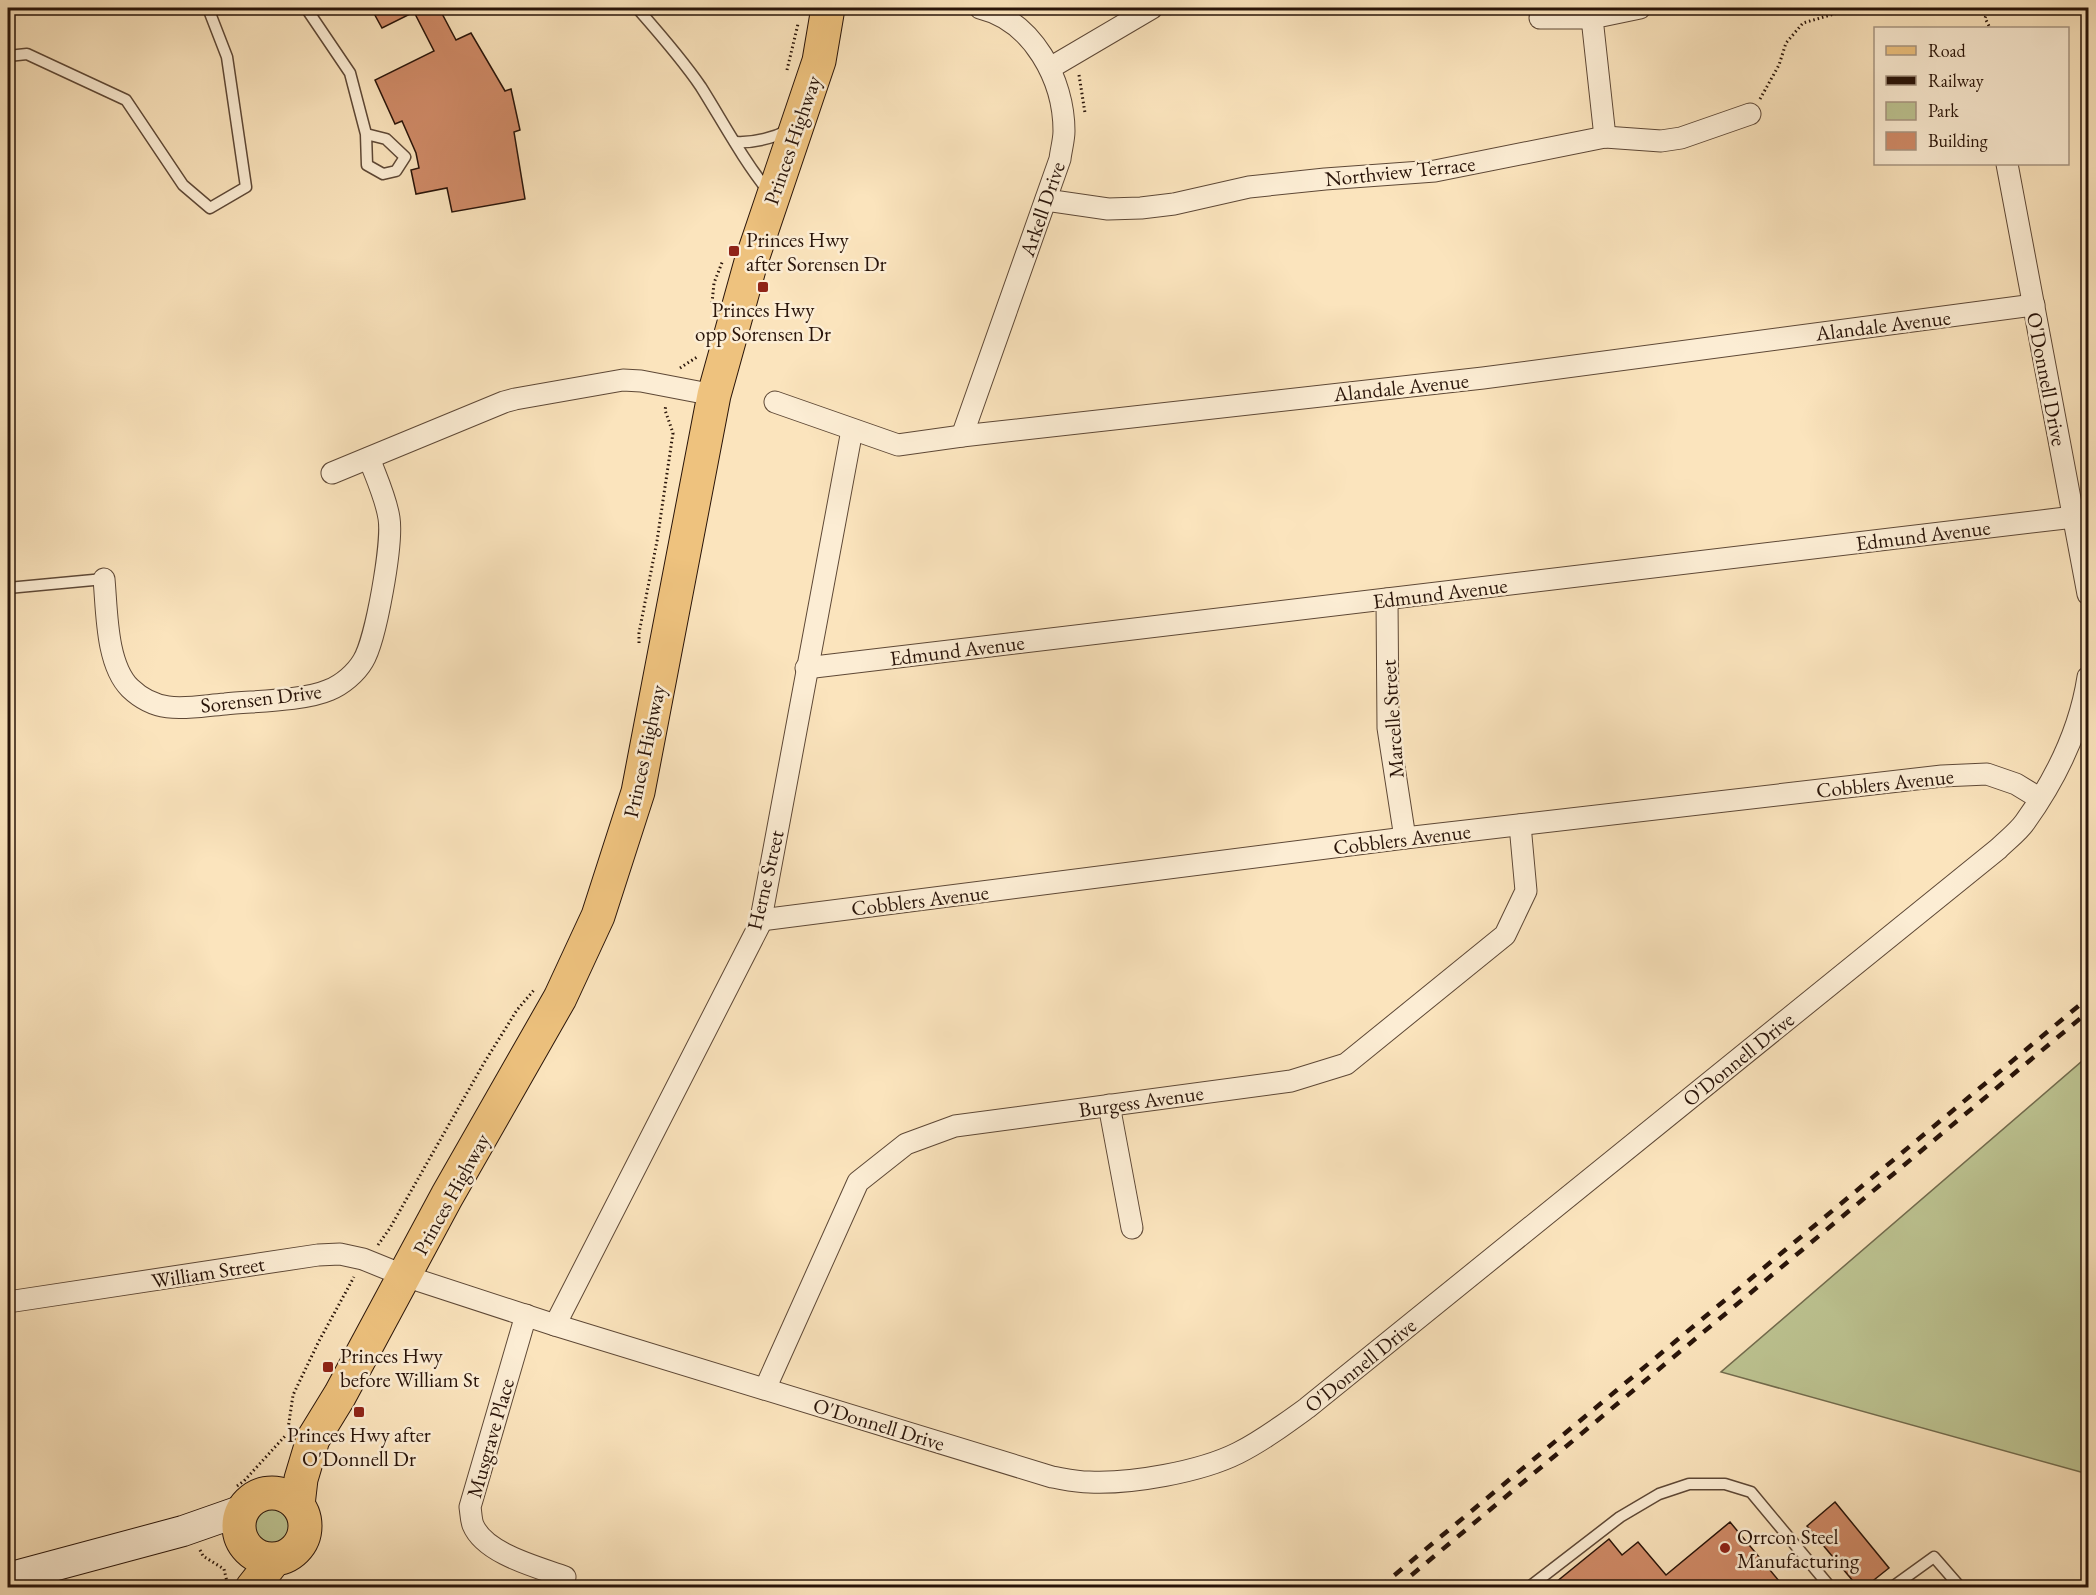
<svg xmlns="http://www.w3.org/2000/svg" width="2096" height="1595" font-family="'EB Garamond',serif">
  <rect width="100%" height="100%" fill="#fbe4bd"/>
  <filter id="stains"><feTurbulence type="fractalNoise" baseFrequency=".00333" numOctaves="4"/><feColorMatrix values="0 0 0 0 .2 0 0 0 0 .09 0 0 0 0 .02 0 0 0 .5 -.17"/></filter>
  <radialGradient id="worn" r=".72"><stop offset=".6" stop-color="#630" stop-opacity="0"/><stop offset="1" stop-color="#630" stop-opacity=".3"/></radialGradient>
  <g fill="#bdc492" stroke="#736c4e" stroke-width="1.5">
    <path d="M2088,1056V1474L1721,1372Z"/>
    <circle cx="273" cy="1526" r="20"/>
  </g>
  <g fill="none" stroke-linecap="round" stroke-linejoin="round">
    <path stroke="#707a71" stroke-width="5" d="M210,1588L215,1586"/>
  </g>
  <g fill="#d08b68" stroke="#291409" stroke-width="1.5">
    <path d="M371,8H439L456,40L471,33L505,91L511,89L520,130L514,132L525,199L452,212L447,188L416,194L411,170L419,168L416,153L402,121L395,124L375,80L434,51L414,12L382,28Z"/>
    <path d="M1835,1502L1889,1568L1865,1587H1858L1807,1526Z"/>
    <path d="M1730,1522L1784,1587H1550L1609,1539L1622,1555L1638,1542L1666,1575Z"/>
  </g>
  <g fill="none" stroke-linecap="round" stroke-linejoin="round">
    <defs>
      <g id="lane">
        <path d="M306,8L350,73L366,134L367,165L383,174L396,171L405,157L386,139L366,134"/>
        <path d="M637,8C659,33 682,59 701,87C723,122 743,160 769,192"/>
        <path d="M8,56L27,54L126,100L183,185L210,208L246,187L227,57L208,8"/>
        <path d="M735,142C755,143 771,139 789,130"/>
        <path d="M8,588L104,579"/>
        <path d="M1528,1588L1620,1517L1659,1494L1689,1484H1725L1751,1492L1831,1588"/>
        <path d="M1891,1588L1934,1557L1961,1588"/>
      </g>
      <g id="street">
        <path d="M1540,18H1592"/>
        <path d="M1050,68L1152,8"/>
        <path d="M1605,137L1592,18L1640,8"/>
        <path d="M2007,164L2088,594"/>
        <path d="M1046,200L1108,209L1141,208L1174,204L1249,187L1325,179L1435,171L1605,137L1661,141L1681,138L1750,114"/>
        <path d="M775,402L898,445L962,436L1483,378L2034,305"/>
        <path d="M962,436L1060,159C1061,150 1064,140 1064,131C1064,80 1033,21 980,8"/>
        <path d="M332,473L504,402L515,399L623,380L641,381L714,395"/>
        <path d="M104,579C107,611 106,664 130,688C159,716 189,707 225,704C253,701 304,701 329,690C342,685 356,673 363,661C376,640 393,543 389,518C386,498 376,477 369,458"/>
        <path d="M1387,599L1388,728L1405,838"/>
        <path d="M806,668L2074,517"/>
        <path d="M761,920L1405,838L1942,776L1987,774L2016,784L2039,798"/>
        <path d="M1109,1105L1132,1228"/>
        <path d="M8,1302L318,1255L340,1254L363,1259L405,1276L555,1325L1052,1477C1064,1479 1077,1482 1089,1482C1131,1484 1200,1472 1238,1453C1262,1441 1285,1424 1307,1408L1998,849C2007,840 2018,832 2025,822C2055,780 2080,729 2088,677"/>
        <path d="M526,1315L470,1507C471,1513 471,1520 473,1525C485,1554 538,1567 565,1577"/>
        <path d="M555,1325L760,924L852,430"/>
        <path d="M765,1389L858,1182L906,1144L955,1126L1291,1081L1346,1064L1505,935L1526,891L1520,825"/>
      </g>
      <path id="secondary" d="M8,1578L183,1531L243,1510"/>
      <g id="primary">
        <circle cx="272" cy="1526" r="33"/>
        <path d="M298,1505L301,1479L313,1439L340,1395L447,1196L560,998L598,916L638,792L714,395L751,262L819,61L828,8"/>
        <path d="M252,1588L274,1560"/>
      </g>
    </defs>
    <use href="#lane" stroke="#5e4836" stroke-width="13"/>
    <use href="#street" stroke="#5e4836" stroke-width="23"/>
    <use href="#secondary" stroke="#291409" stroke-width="32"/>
    <use href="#primary" stroke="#291409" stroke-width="35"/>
    <g stroke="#291409" stroke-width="3" stroke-dasharray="1.5 3" stroke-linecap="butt">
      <path d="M1989,8L1985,18L1990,28"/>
      <path d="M1170,14L1182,8"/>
      <path d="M787,70L798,24"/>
      <path d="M1079,75L1085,113"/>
      <path d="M1760,99L1779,65L1786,43L1803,23L1855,8"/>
      <path d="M712,303L714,283L723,260"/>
      <path d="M680,368L697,357"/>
      <path d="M639,643V633L657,541L673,433L665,410L666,405"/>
      <path d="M378,1245L390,1228L484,1063L517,1010L534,990"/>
      <path d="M288,1429L293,1395L319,1341L354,1277"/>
      <path d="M237,1486L244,1481L286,1435"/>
      <path d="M200,1550L203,1556L224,1569L227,1582"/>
    </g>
    <use href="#lane" stroke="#fcedd4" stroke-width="10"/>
    <use href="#street" stroke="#fcedd4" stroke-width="21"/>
    <use href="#secondary" stroke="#fcedd4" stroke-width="30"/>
    <use href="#primary" stroke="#eec27e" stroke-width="33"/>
    <g stroke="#291409" stroke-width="4.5" stroke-dasharray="10 10" stroke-linecap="butt">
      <path d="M1379,1588L2088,998"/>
      <path d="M1396,1588L2088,1012"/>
    </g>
  </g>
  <g fill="#8f2418" stroke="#fcedd4" stroke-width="2">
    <rect x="728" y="245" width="12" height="12" rx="3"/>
    <rect x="757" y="281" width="12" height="12" rx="3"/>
    <rect x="322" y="1361" width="12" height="12" rx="3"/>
    <rect x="353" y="1406" width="12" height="12" rx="3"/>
    <circle cx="1725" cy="1548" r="6"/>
  </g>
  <g text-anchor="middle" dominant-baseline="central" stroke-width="5" stroke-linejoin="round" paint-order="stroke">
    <g font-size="21" fill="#291409" stroke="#fcedd4">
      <text transform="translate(792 140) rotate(-71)">Princes Highway</text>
      <text transform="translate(1400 171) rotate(-6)">Northview Terrace</text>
      <text transform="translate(1042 209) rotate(-71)">Arkell Drive</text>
      <text transform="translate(1883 325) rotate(-7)">Alandale Avenue</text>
      <text transform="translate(2047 379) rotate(79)">O'Donnell Drive</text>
      <text transform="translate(1401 387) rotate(-6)">Alandale Avenue</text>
      <text transform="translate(1923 535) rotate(-7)">Edmund Avenue</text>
      <text transform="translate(1440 593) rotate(-7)">Edmund Avenue</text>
      <text transform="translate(957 650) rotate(-7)">Edmund Avenue</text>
      <text transform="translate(261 698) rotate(-7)">Sorensen Drive</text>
      <text transform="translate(1392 719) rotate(-94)">Marcelle Street</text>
      <text transform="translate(644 751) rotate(-78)">Princes Highway</text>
      <text transform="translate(1885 783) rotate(-6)">Cobblers Avenue</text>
      <text transform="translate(1402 839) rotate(-7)">Cobblers Avenue</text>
      <text transform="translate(765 880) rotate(-77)">Herne Street</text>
      <text transform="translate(920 900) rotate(-7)">Cobblers Avenue</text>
      <text transform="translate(1738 1059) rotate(-39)">O'Donnell Drive</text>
      <text transform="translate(1141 1101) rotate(-8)">Burgess Avenue</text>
      <text transform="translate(451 1194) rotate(-61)">Princes Highway</text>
      <text transform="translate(208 1272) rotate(-9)">William Street</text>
      <text transform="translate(1360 1365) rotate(-39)">O'Donnell Drive</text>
      <text transform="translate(879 1424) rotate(17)">O'Donnell Drive</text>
      <text transform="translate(490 1438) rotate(-74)">Musgrave Place</text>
    </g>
    <g font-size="21" fill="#291409" stroke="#fcedd4" text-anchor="start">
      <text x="746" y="239">Princes Hwy<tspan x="746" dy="24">after Sorensen Dr</tspan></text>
      <text x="763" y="309" text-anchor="middle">Princes Hwy<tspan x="763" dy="24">opp Sorensen Dr</tspan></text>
      <text x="340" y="1355">Princes Hwy<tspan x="340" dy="24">before William St</tspan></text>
      <text x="359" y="1434" text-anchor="middle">Princes Hwy after<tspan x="359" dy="24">O'Donnell Dr</tspan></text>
      <text x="1737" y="1536">Orrcon Steel<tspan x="1737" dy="24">Manufacturing</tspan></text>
    </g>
  </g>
  <rect width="2096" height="1595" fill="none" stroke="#fbe4bd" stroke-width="30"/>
  <rect x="9" y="9" width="2078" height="1577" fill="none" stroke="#291409" stroke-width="3"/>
  <rect x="15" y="15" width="2066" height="1565" fill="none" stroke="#291409" stroke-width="1.5"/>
  <rect x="1874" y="27" width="195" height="138" fill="#fcedd4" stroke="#a89683" stroke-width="1.5"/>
  <rect x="1886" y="46" width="30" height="9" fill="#eec27e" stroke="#a89683" stroke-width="1.5"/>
  <text x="1928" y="57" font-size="18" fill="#291409">Road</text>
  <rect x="1886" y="76" width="30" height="9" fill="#291409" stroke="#a89683" stroke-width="1.5"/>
  <text x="1928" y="87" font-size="18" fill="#291409">Railway</text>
  <rect x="1886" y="102" width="30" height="18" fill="#bdc492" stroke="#a89683" stroke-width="1.5"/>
  <text x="1928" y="117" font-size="18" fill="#291409">Park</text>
  <rect x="1886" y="132" width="30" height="18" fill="#d08b68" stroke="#a89683" stroke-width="1.5"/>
  <text x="1928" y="147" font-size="18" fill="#291409">Building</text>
  <rect width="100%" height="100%" filter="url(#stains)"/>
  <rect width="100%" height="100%" fill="url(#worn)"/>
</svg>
